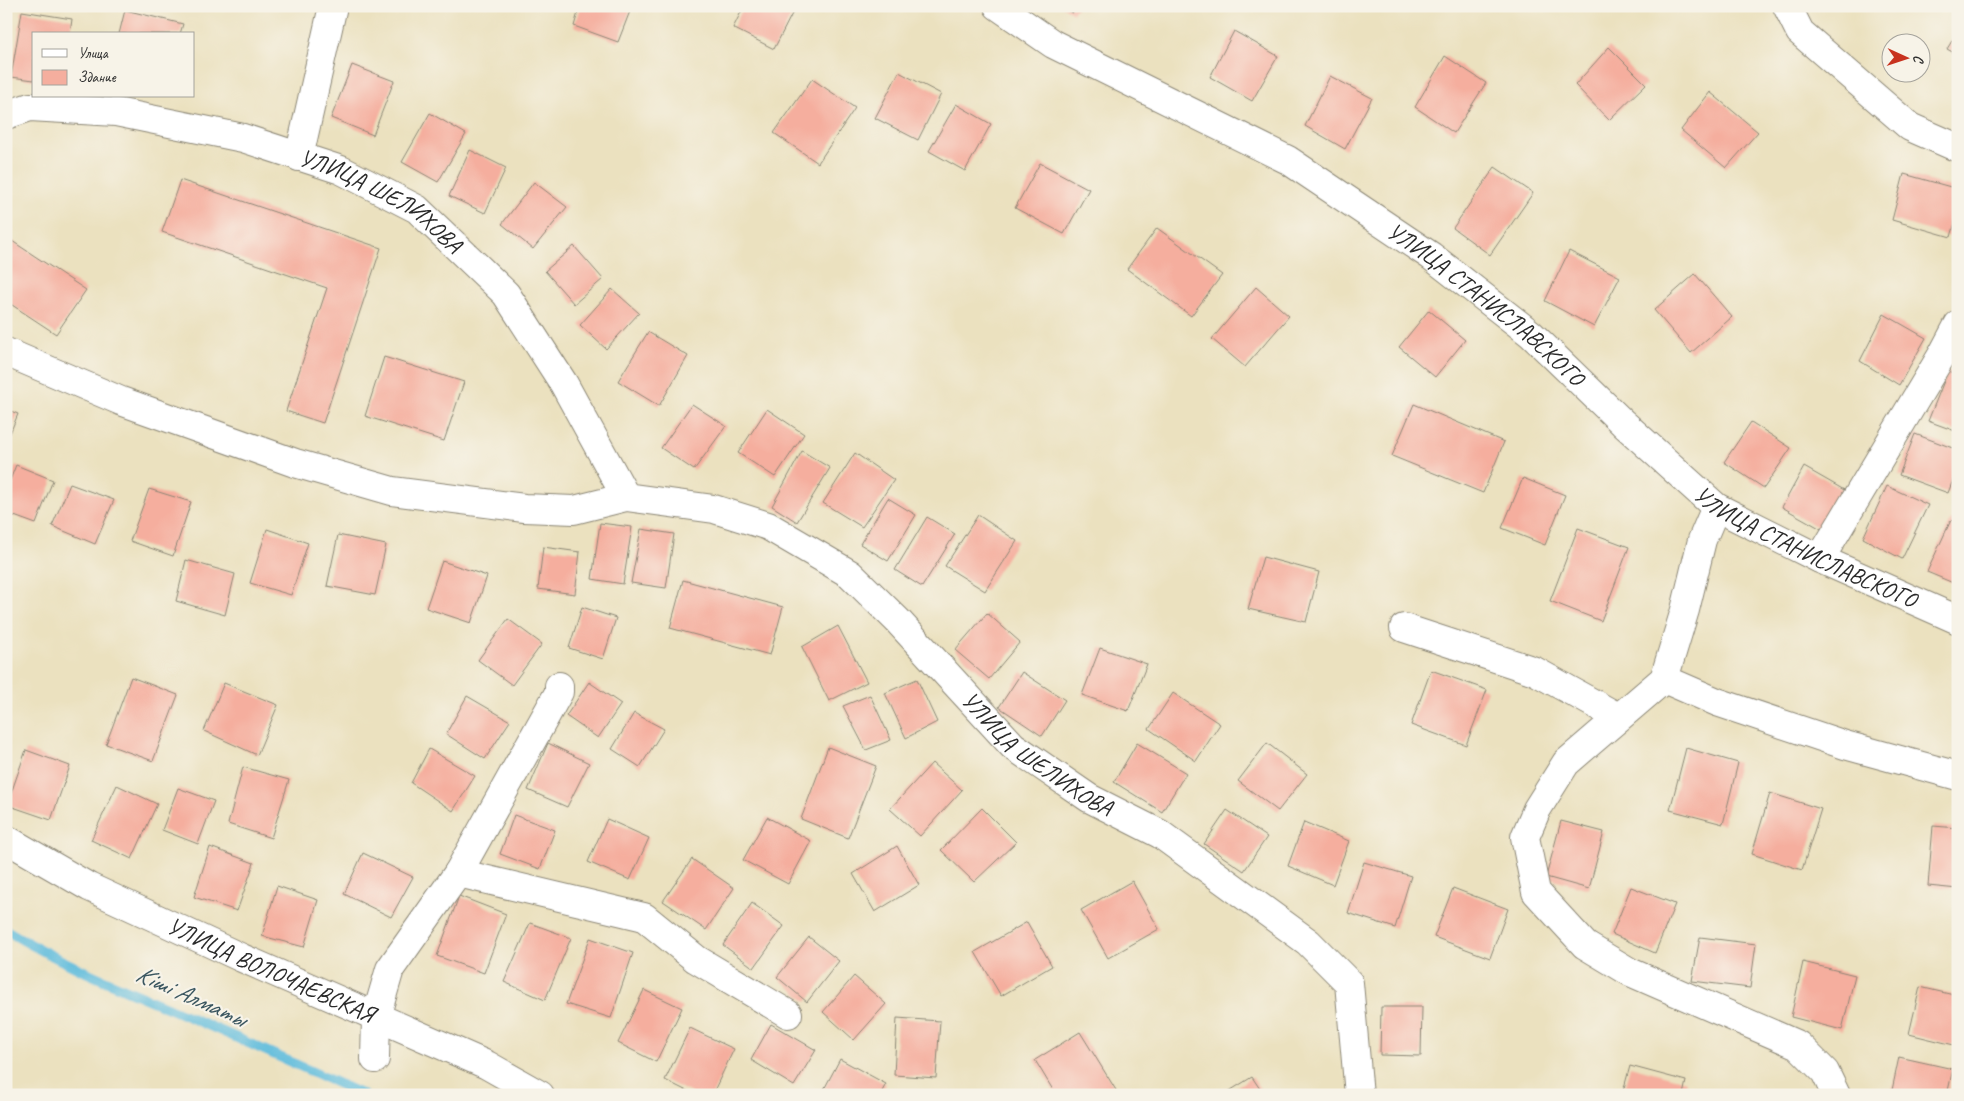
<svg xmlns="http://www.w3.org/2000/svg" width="1964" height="1101" font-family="Caveat,sans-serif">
  <rect width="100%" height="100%" fill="#f7f3e8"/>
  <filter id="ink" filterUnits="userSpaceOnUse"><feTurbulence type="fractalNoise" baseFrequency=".02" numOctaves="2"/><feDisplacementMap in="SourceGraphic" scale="10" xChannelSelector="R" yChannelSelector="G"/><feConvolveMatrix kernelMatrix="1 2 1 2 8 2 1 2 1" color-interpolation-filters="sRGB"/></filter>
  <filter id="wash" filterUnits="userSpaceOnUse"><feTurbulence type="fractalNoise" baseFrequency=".0096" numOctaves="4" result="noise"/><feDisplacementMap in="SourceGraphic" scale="20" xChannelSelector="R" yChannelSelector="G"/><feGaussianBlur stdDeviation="1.12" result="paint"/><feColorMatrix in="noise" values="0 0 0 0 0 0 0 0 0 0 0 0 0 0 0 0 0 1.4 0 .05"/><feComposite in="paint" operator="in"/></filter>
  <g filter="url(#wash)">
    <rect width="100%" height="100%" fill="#ebe1bf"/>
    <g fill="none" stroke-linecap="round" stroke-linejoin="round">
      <path stroke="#5ebcdc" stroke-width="10" d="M6,930C58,962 115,985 171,1009C235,1037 299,1065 363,1095"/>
    </g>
    <g id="blocks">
      <g fill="#f5ae9e">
        <path d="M580,6H632L618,42L574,26Z"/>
        <path d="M744,6H796L774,49L733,28Z"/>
        <path d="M1062,6H1078L1073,13Z"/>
        <path d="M125,10L183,24L180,34H119Z"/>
        <path d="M22,11L72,19L70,34H34V80L11,77Z"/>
        <path d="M1234,31L1278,56L1252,101L1210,77Z"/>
        <path d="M1958,31V55L1947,49Z"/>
        <path d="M1609,47L1646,84L1609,120L1575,85Z"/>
        <path d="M1445,56L1486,83L1454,133L1415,107Z"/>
        <path d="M352,65L394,81L373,135L331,118Z"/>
        <path d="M899,72L941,94L918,140L875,118Z"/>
        <path d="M1330,76L1372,98L1345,149L1305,126Z"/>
        <path d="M812,79L855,108L818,163L774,133Z"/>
        <path d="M1710,92L1758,132L1726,168L1681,130Z"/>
        <path d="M956,104L991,124L965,171L929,151Z"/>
        <path d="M430,113L466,134L438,182L402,162Z"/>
        <path d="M470,150L506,168L485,213L449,196Z"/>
        <path d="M1040,163L1089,189L1064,234L1015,208Z"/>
        <path d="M1495,167L1533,193L1490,255L1453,228Z"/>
        <path d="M1904,174L1958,189V212L1951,237L1892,220Z"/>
        <path d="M180,180L381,248L323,423L286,411L327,288L162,232Z"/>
        <path d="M534,182L567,207L533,249L502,224Z"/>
        <path d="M1157,228L1222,275L1191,316L1127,269Z"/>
        <path d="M6,237L86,290L56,334L6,301Z"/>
        <path d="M574,246L603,279L574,304L545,271Z"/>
        <path d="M1569,251L1620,277L1594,327L1545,301Z"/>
        <path d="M1695,274L1732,317L1691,353L1654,310Z"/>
        <path d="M1256,287L1289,316L1245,367L1212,339Z"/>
        <path d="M612,289L639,313L606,349L580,325Z"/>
        <path d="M1429,310L1465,340L1435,377L1399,347Z"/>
        <path d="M1884,314L1926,338L1899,385L1860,361Z"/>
        <path d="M648,332L688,356L659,406L618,381Z"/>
        <path d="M384,357L464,382L444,441L365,416Z"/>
        <path d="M1948,371L1958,375V432L1928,421Z"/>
        <path d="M692,404L726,426L694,470L661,448Z"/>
        <path d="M1414,404L1504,442L1483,493L1392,456Z"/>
        <path d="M6,409L18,414L6,443Z"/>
        <path d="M767,409L804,434L775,477L738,453Z"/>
        <path d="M1751,422L1791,448L1764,488L1724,462Z"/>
        <path d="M1915,434L1958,450V467L1948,493L1899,475Z"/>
        <path d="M802,451L830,468L797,522L772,506Z"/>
        <path d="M855,453L894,480L862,527L823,503Z"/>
        <path d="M16,465L53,480L36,524L6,513V490Z"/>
        <path d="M1804,467L1846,491L1823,530L1782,507Z"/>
        <path d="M1523,478L1565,495L1545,545L1502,528Z"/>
        <path d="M70,484L114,500L95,544L52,526Z"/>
        <path d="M1887,486L1928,505L1902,559L1863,538Z"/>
        <path d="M149,489L191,502L173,556L130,541Z"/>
        <path d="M888,498L916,515L888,561L860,544Z"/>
        <path d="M978,515L1017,541L985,591L945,566Z"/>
        <path d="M927,517L955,534L922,587L895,570Z"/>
        <path d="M1951,520L1958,523V585L1927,572Z"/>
        <path d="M600,523L632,527L623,584L592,579Z"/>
        <path d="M1578,528L1629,547L1601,621L1550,601Z"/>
        <path d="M267,529L308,543L291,595L250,583Z"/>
        <path d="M641,529L674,534L666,588L631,583Z"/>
        <path d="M338,535L386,545L375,595L327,586Z"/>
        <path d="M543,547L580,552L575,594L538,589Z"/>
        <path d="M1263,557L1319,572L1306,622L1248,609Z"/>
        <path d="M186,560L235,574L225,615L176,601Z"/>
        <path d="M442,561L487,576L471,623L426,608Z"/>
        <path d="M683,580L783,607L770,655L670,628Z"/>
        <path d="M582,607L616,618L603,659L569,648Z"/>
        <path d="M987,613L1020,642L989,679L955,650Z"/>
        <path d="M508,619L542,644L512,685L478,660Z"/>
        <path d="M838,626L867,682L829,701L802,647Z"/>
        <path d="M1100,648L1147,664L1128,711L1082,695Z"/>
        <path d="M1431,670L1487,690L1466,745L1411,725Z"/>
        <path d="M1022,672L1065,700L1042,736L999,707Z"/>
        <path d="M131,677L178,695L153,761L106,744Z"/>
        <path d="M917,679L937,722L906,738L885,693Z"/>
        <path d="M589,682L621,704L598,738L566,716Z"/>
        <path d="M224,683L278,705L257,755L204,731Z"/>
        <path d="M1173,693L1220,724L1196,761L1149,729Z"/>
        <path d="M870,695L891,740L866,750L843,706Z"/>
        <path d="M467,696L510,721L485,759L446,734Z"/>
        <path d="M634,713L664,729L640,767L612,749Z"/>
        <path d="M548,743L589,763L567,807L528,790Z"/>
        <path d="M1137,743L1186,773L1162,812L1114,782Z"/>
        <path d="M1267,743L1307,774L1278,811L1238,781Z"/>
        <path d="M828,747L876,766L848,838L801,819Z"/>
        <path d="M1686,748L1738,763L1723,824L1670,810Z"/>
        <path d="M429,749L475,776L453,811L411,783Z"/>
        <path d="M26,750L70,766L51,820L7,805Z"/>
        <path d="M932,763L962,790L920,836L890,809Z"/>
        <path d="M243,767L289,780L271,838L228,824Z"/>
        <path d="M117,785L157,804L132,859L91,840Z"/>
        <path d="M178,788L214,801L198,844L162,830Z"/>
        <path d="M1770,793L1821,809L1802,870L1752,854Z"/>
        <path d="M982,808L1016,842L974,882L941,850Z"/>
        <path d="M1227,810L1267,837L1244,871L1204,844Z"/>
        <path d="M514,815L555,830L540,869L500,854Z"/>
        <path d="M767,817L811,841L788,884L743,860Z"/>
        <path d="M607,819L649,838L630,880L588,862Z"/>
        <path d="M1561,821L1604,832L1589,889L1546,877Z"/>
        <path d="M1304,822L1349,841L1333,885L1288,866Z"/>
        <path d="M1933,826L1958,828V889L1928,886Z"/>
        <path d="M897,846L919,885L875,912L853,874Z"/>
        <path d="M210,847L254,863L237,911L194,897Z"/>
        <path d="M363,853L413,877L391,917L344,894Z"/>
        <path d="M692,859L734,888L706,930L663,901Z"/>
        <path d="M1364,862L1411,876L1395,928L1348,913Z"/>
        <path d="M1132,881L1159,929L1108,958L1081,910Z"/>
        <path d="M277,886L318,900L304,947L262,936Z"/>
        <path d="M1631,887L1675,904L1655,953L1612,934Z"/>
        <path d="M1453,888L1508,909L1490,958L1434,937Z"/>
        <path d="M459,896L506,914L484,973L437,956Z"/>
        <path d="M752,903L784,926L754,968L723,945Z"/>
        <path d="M1027,922L1052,966L1001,996L975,952Z"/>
        <path d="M530,923L571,938L545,1000L504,982Z"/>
        <path d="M809,937L839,961L807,1002L777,977Z"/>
        <path d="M1700,937L1756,944L1750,988L1692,981Z"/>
        <path d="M590,938L633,953L611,1018L566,1004Z"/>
        <path d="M1803,962L1855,975L1842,1030L1791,1017Z"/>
        <path d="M854,976L886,1004L854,1040L823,1012Z"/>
        <path d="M1920,987L1958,996V1046L1909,1034Z"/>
        <path d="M644,990L682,1008L656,1062L618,1043Z"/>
        <path d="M1381,1007H1422L1421,1056L1380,1055Z"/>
        <path d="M897,1018L940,1021L936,1078L894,1075Z"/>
        <path d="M771,1024L816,1050L794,1086L751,1060Z"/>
        <path d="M690,1028L734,1049L712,1095H695L665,1080Z"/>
        <path d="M1080,1032L1119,1095H1056L1035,1060Z"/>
        <path d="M1899,1057L1953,1069L1947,1095H1891Z"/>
        <path d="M840,1059L886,1084L880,1095H821Z"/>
        <path d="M1630,1066L1686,1081L1683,1095H1622Z"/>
        <path d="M1252,1077L1264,1095H1223Z"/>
      </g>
    </g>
  </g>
  <g filter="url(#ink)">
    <use href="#blocks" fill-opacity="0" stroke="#8b8675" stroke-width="1"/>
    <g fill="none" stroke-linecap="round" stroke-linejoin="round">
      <defs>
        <g id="minor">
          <path id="s1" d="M998,6L1053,44L1288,160L1431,256L1531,334L1623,423L1716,507L1820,559L1958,620"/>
          <path d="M1787,6L1800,32L1910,127L1958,148"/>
          <path id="s2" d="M6,115L30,107L116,112L243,138L341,170L417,209L506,294L564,384L626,497L714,509L768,526L850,574L897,620L1013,746L1089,798L1160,834L1308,942L1349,983L1359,1095"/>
          <path d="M299,157L333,6"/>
          <path d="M6,352L121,401L295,463L392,491L524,508L574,510L626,497"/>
          <path d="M1716,507L1702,540L1685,610L1664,679L1566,763L1537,809L1525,837L1536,892L1585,945L1630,972L1798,1045L1825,1072L1836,1095"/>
          <path d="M1820,559L1942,355L1958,325"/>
          <path d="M1404,628L1535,671L1618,717"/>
          <path d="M1664,679L1717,702L1845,745L1958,776"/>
          <path id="s3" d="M6,839L89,887L242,958L487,1065L540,1095"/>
          <path d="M458,873L644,917L696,959L788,1014"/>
          <path d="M375,1059L376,1017L390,969L458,873L549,710L559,692V686"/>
        </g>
      </defs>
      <use href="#minor" stroke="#8b8675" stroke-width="30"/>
      <use href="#minor" stroke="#fff" stroke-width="28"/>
    </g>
  </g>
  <g text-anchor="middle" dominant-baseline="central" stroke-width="4.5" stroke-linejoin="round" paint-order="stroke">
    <g font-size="24" fill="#2b2b2b" stroke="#f7f3e8">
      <text stroke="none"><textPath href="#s2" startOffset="394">УЛИЦА ШЕЛИХОВА</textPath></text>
      <text stroke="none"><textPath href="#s1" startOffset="574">УЛИЦА СТАНИСЛАВСКОГО</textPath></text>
      <text stroke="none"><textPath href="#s1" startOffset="979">УЛИЦА СТАНИСЛАВСКОГО</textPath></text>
      <text stroke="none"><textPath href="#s2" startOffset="1290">УЛИЦА ШЕЛИХОВА</textPath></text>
      <text stroke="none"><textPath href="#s3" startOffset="296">УЛИЦА ВОЛОЧАЕВСКАЯ</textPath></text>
    </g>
    <g font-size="25" font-style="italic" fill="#3a5660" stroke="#f7f3e8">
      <text transform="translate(191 996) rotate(24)">Кіші Алматы</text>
    </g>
  </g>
  <rect width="1964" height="1101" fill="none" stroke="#f7f3e8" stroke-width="25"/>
  <rect x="32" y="32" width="162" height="65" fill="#f7f3e8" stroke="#a5a39c"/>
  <rect x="42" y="49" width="25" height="8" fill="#ffffff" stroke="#a5a39c"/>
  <text x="78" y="58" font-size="15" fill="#2b2b2b">Улица</text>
  <rect x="42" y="70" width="25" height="15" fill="#f5ae9e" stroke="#a5a39c"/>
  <text x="78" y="82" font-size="15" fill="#2b2b2b">Здание</text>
  <g transform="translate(1906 58) rotate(93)"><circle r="24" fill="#f7f3e8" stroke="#a5a39c"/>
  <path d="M0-4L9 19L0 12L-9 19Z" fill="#c8321e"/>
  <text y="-8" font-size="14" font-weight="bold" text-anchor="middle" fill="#2b2b2b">С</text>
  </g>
</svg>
